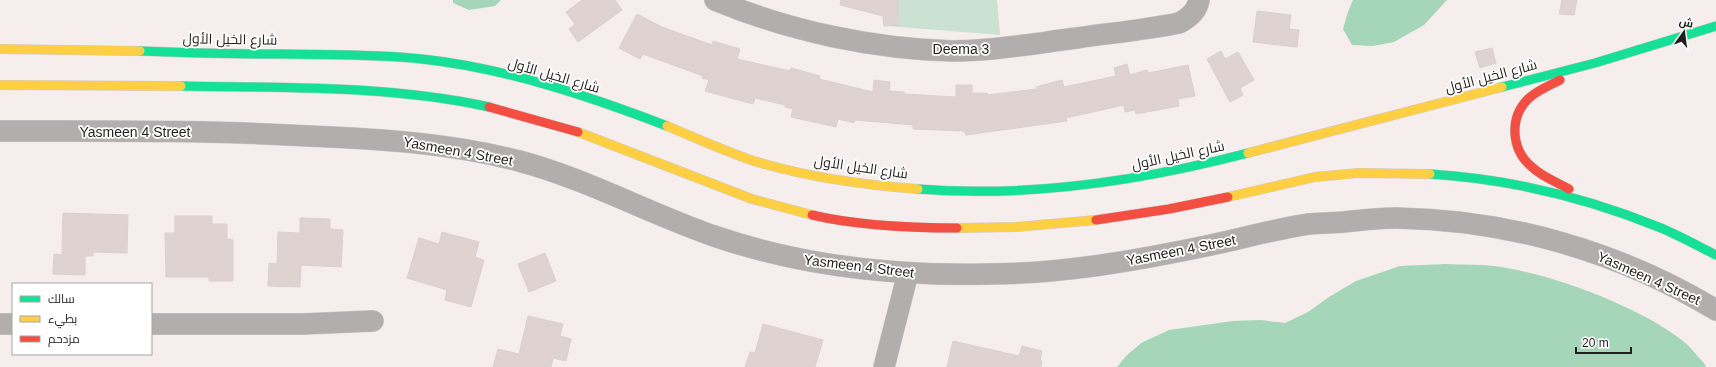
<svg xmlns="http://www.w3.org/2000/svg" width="1716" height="367" font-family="Helvetica,Cairo,sans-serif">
  <rect width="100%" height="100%" fill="#f6eeed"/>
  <path fill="#cbe2d2" d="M889,0H997L1000,35L887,26Z"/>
  <g fill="#a6d6b9">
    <path d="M453,0H501L495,6L469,10L453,3Z"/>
    <path d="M1353,0H1447L1424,25L1394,42L1373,46L1352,45L1343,29L1348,12Z"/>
    <path d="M1445,264C1461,265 1478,264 1494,266C1550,273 1639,306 1683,341C1691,347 1697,356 1704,363L1706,367H1117L1126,356L1141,343L1169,330L1233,321L1261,320L1285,323L1308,312L1329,297L1356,281L1400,266Z"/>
  </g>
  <g fill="#dfd3d2" stroke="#d8d1d1">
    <path d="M582,0H615L622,10L578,42L569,29L575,24L566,12Z"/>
    <path d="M841,0H898L899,25L884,26L883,16L840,5Z"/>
    <path d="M1562,0H1577L1574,15L1559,14Z"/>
    <path d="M1257,11L1291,15L1289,29L1299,30L1297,47L1253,42Z"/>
    <path d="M637,14L662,27L712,45L713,41L740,49L737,59L790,71L791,68L820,76L819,79L873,92L874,80L890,82L889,91L904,92V94L956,97V85H972V93H987V95L1037,89L1036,87L1062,80L1064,87L1116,76L1114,68L1127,64L1130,75L1147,70L1148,73L1188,65L1195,96L1178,99L1179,106L1136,114L1135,110L1125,112L1124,105L1066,118L1067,121L966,135L964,131L913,129V125L855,120L854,123L838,119L836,127L791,117L793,109L785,107V105L755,98L753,104L705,91L709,80L702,78L703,76L643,54L640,59L619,48Z"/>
    <path d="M1492,48L1496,63L1480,68L1475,52Z"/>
    <path d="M1221,51L1225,59L1238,52L1254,80L1240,88L1243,95L1230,102L1207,59Z"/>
    <path d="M63,213L128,215L127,253L93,252V256H85V275L53,274L54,254L62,255Z"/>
    <path d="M175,216H212V224H227V239L233,240V281H209V277H166L165,233H175Z"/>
    <path d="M300,218L330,219V229L343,230L341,267L301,265L300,287L268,286L269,263L277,264L278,232L300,233Z"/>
    <path d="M442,232L479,242L475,257L484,260L471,307L445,300L447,290L407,278L419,238L439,244Z"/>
    <path d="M545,253L556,281L529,292L518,264Z"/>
    <path d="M528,316L563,324L560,336L571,339L566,361L553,358L551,367H493L498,349L519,354Z"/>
    <path d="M763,324L823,340L815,367H745L750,352L755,353Z"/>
    <path d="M953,341L1019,356L1022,346L1042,351L1040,361H1042L1041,367H947Z"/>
  </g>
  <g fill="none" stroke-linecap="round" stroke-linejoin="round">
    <defs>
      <g id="street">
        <path d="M715,0C789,31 873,49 954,51C995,51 1036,43 1077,38C1111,33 1145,30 1179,23C1189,18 1197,11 1199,0"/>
        <path d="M0,131C103,131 206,130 309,136C380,139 450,143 519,161C587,179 650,214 717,237C803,266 896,276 987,274C1060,274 1134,261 1206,246C1240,239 1275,229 1309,224C1321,223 1333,223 1344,222C1362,220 1380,218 1397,218C1510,220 1620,252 1716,310"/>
        <path d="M0,324H13"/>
        <path d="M151,324H302L373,321"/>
        <path d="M884,367L908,273"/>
      </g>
      <g id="fast">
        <path d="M140,51C187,53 235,54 282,54C329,55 376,54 422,59C505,68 589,96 667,126"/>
        <path d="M181,86C284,88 388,85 489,107"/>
        <path d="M1502,87L1595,63L1716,26"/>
        <path d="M1430,174C1509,179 1588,198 1661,228C1680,236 1698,246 1716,255"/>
        <path d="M918,189C1029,198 1141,181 1248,153"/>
      </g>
      <g id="slow">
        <path d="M0,49L140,51"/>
        <path d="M0,85L181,86"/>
        <path d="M667,126C696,138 724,151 754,161C807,177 863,185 918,189"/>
        <path d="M578,132L752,199L812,215"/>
        <path d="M1248,153L1502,87"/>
        <path d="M1228,197L1315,177L1358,173L1430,174"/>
        <path d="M957,228L1016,227L1096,220"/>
      </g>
      <g id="jam">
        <path d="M1560,80C1549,86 1537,90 1528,99C1509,118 1511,150 1532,167C1542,177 1557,182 1569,189"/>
        <path d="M489,107L578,132"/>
        <path d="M812,215C859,226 909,228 957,228"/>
        <path d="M1096,220L1169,209L1228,197"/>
      </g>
    </defs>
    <use href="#street" stroke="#cfc9c9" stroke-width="22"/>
    <use href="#fast" stroke="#cfc9c9" stroke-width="10"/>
    <use href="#slow" stroke="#cfc9c9" stroke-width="10"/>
    <use href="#jam" stroke="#cfc9c9" stroke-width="10"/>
    <use href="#street" stroke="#b2aeae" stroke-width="21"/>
    <use href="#fast" stroke="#16e098" stroke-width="9"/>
    <use href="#slow" stroke="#ffcf43" stroke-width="9"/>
    <use href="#jam" stroke="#f24e42" stroke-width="9"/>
  </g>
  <g text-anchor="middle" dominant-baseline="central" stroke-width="3.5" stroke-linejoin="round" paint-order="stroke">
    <g font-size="14" fill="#241e1e" stroke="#fff">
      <text transform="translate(230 39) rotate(1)">شارع الخيل الأول</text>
      <text x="961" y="49">Deema 3</text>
      <text transform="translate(554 75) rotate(16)">شارع الخيل الأول</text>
      <text transform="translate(1491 76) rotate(-15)">شارع الخيل الأول</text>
      <text x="135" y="132">Yasmeen 4 Street</text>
      <text transform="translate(458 151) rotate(10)">Yasmeen 4 Street</text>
      <text transform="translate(1178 155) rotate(-12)">شارع الخيل الأول</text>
      <text transform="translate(861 167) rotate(8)">شارع الخيل الأول</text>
      <text transform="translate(1181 250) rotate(-11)">Yasmeen 4 Street</text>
      <text transform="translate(859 266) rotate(7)">Yasmeen 4 Street</text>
      <text transform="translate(1649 278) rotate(24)">Yasmeen 4 Street</text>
    </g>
  </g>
  <rect x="12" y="283" width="140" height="72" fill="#ffffff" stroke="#a7a5a5"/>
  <rect x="20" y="296" width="20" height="6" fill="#16e098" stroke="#a7a5a5"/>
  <text x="48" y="303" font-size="12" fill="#241e1e">سالك</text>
  <rect x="20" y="316" width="20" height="6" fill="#ffcf43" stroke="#a7a5a5"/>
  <text x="48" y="323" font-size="12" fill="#241e1e">بطيء</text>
  <rect x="20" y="336" width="20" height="6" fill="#f24e42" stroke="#a7a5a5"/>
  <text x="48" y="343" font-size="12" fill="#241e1e">مزدحم</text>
  <g transform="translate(1684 32) rotate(14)" stroke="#ffffff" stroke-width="3" paint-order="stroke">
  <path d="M0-3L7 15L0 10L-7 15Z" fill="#241e1e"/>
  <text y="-6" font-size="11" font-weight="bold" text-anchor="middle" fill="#241e1e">ش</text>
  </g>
  <path d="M1576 347v6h55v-6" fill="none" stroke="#241e1e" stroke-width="2"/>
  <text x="1582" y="347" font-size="12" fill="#241e1e" stroke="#ffffff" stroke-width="3" paint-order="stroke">20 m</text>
</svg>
